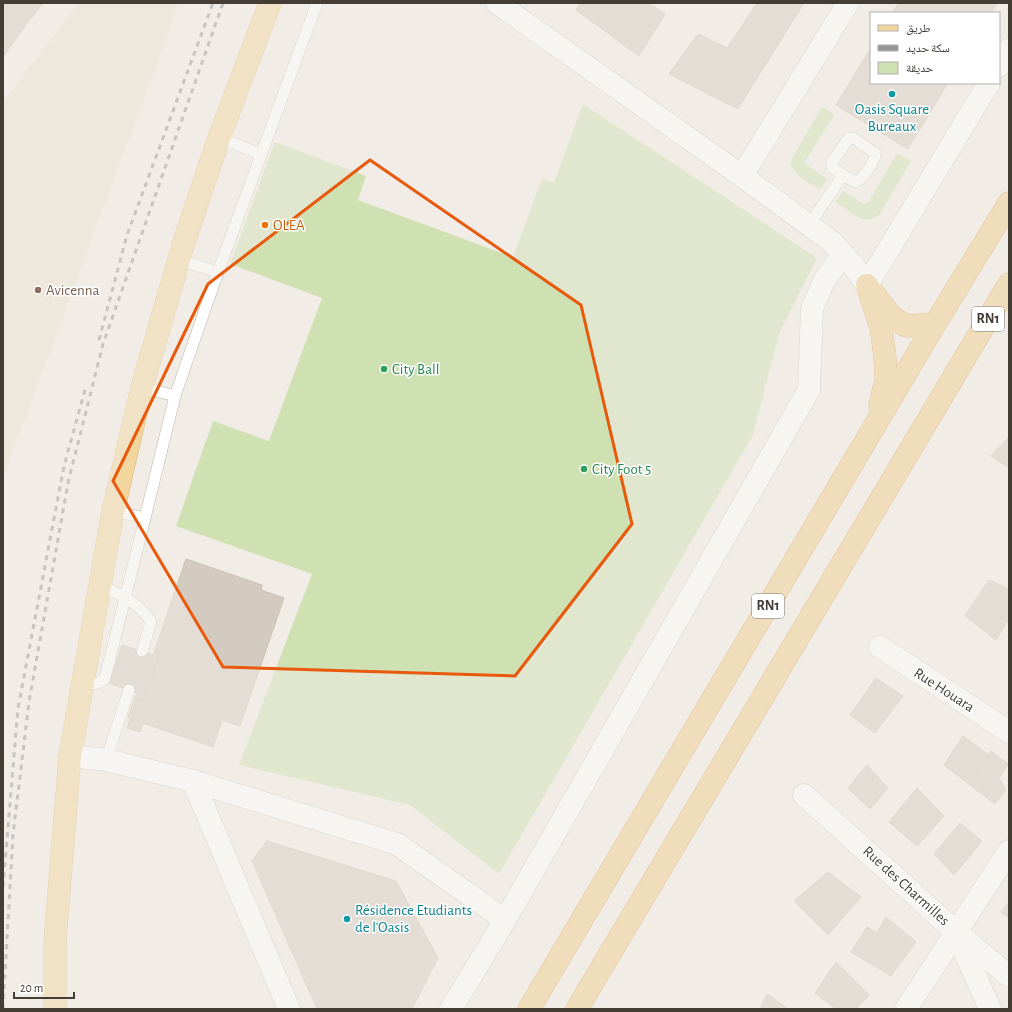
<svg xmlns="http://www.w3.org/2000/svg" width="1012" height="1012" font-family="'Alegreya Sans','Noto Naskh Arabic',sans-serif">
  <rect width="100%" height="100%" fill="#f1ede6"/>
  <path fill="#e9e1d1" d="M79,3H179L3,478V102Z"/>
  <g fill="#cfe1b3">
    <path d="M583,104L817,258L779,334L753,435L499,874L410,805L239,765L312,574L176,526L213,421L269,441L322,298L230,264L275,142L366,176L358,200L513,257L542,179L554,183Z"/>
    <path d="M822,107L835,114L804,163L827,179L820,190C810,183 793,175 790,162Z"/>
    <path d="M897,153L911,161L880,214C865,229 849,211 836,202L843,191L863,204L868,203Z"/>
  </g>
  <g fill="#d4cbc0" stroke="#cbc0b1">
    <path d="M3,3H5L28,22L3,57Z"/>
    <path d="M5,3H43L28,22Z"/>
    <path d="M580,3H648L665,14L639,56L576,10Z"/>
    <path d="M757,3H804L738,109L669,74L698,34L727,48Z"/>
    <path d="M899,3H997L991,13H892Z"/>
    <path d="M871,48V83H948L908,149L836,105Z"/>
    <path d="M1009,436V468L991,456Z"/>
    <path d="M186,559L262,585L261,590L284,598L240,726L222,720L213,747L143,723L140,732L127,728L130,719L128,718L135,697L143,700L160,652L155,650Z"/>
    <path d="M989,580L1009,589V619L996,640L965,616Z"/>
    <path d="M122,645L153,655L155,650L160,652L143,700L135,697L137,693L109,683Z"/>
    <path d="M876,678L903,696L875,733L850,715Z"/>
    <path d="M963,736L989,755L970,785L944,765Z"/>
    <path d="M991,751L1008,764L999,778L1006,790L995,804L970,785Z"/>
    <path d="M867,765L888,788L870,809L848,788Z"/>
    <path d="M917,788L944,816L917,846L889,822Z"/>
    <path d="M960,823L982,841L954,875L934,854Z"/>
    <path d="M267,841L396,881L438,958L412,1009H317L252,861Z"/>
    <path d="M828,872L861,897L828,935L794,901Z"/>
    <path d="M1009,902V918L1001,912Z"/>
    <path d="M886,917L916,942L891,976L851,952L867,927L877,933Z"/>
    <path d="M836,962L869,995L856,1009H836L815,993Z"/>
    <path d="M767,994L788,1009H760Z"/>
  </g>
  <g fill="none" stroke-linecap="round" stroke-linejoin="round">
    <defs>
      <g id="service">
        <path d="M219,138L261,154"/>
        <path d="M809,225L843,175L855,182C862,181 876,160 875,153L853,138H849L832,162V167L843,175"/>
        <path d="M179,260L218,272L317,3"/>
        <path d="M142,387L175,396L218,272"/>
        <path d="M113,511L145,518L175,396"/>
        <path d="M100,585C118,593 141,604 151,622L142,651"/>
        <path d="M82,687L101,682L105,678L145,518"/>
        <path d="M106,760L129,690"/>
      </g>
      <g id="minor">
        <path d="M497,3L742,176L832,242L852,264L867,285L989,83"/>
        <path d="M999,66L1009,49"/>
        <path d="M742,176L848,3"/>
        <path d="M880,647L1009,732"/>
        <path d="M70,756L106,760L193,781L397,844L505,920"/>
        <path d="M193,781L289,1009"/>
        <path d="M804,795L956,932L1009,976"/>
        <path d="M958,937L990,1009"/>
        <path d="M451,1009L505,920L809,390L812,309L824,281L843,254"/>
        <path d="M906,1009L1009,851"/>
      </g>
      <path id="primary" d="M55,1009V941L70,756L113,511L142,387L184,242L219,138L270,3"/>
      <g id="trunk">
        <path d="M867,285L881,328L885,357L886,380L880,405"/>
        <path d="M874,294L890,315L906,326L935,324"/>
        <path d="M529,1009L935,324L1009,203"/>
        <path d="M577,1009L1009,284"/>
      </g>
    </defs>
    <use href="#service" stroke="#beb7ad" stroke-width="12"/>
    <use href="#minor" stroke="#beb7ad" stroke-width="23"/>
    <use href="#primary" stroke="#d6b26f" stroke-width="23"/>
    <use href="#trunk" stroke="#cc9445" stroke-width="23"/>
    <use href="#service" stroke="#fff" stroke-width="11"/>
    <use href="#minor" stroke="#fff" stroke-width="22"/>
    <use href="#primary" stroke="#f3d69d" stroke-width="22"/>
    <use href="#trunk" stroke="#f0cb88" stroke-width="22"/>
    <g stroke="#959595" stroke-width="3" stroke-dasharray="5 5" stroke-linecap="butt">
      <path d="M99,340L127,235L213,3"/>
      <path d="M3,887L18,708L64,466L85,390"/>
      <path d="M3,1009L13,835L29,702L68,483L103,344L223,3"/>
    </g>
  </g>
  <path d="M0 0H1012V1012H0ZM370,160L581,305L632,524L515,676L223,667L113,481L208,284Z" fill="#f1ede6" fill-opacity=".55" fill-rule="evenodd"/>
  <path fill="none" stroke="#e8590c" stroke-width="3" stroke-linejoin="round" d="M370,160L581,305L632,524L515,676L223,667L113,481L208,284Z"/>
  <g fill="#0f9aa8" stroke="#fff" stroke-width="1.5">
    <circle cx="892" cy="94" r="4"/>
    <circle cx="347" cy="919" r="4"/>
  </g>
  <circle fill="#e8710a" stroke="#fff" stroke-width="1.5" cx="265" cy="225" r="4"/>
  <circle fill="#8d6e63" stroke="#fff" stroke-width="1.5" cx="38" cy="290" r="4"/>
  <g fill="#2e9e5b" stroke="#fff" stroke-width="1.5">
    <circle cx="384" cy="369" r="4"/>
    <circle cx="584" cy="469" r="4"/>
  </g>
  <g text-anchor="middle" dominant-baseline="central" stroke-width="3" stroke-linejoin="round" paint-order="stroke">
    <g fill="#fff" stroke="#7b7772" stroke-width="1">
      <rect x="972" y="307" width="32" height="24" rx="3"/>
      <rect x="752" y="594" width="32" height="24" rx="3"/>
    </g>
    <g font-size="14" font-weight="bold" fill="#433d36">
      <text x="988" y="319">RN1</text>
      <text x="768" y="606">RN1</text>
    </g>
    <g font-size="15" fill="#0d838f" stroke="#fff">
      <text x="892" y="109">Oasis Square<tspan x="892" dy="17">Bureaux</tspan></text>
      <text x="355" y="910" text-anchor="start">Résidence Etudiants<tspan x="355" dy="17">de l'Oasis</tspan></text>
    </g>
    <g font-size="15" fill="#c56008" stroke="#fff" text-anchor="start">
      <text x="273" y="225">OLEA</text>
    </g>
    <g font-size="15" fill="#785e54" stroke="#fff" text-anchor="start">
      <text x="46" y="290">Avicenna</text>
    </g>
    <g font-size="15" fill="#27864d" stroke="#fff" text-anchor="start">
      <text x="392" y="369">City Ball</text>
      <text x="592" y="469">City Foot 5</text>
    </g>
    <g font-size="15" fill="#433d36" stroke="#fff">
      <text transform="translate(944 690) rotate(33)">Rue Houara</text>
      <text transform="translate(906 886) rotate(42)">Rue des Charmilles</text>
    </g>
  </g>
  <rect width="1012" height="1012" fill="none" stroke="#433d36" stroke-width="8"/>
  <rect x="870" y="12" width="130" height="72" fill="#ffffff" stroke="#b4b1af"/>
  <rect x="878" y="25" width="20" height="6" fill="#f3d69d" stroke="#b4b1af"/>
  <text x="906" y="32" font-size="12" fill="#433d36">طريق</text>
  <rect x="878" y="45" width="20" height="6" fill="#959595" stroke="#b4b1af"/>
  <text x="906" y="52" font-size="12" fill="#433d36">سكة حديد</text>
  <rect x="878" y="62" width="20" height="12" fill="#cfe1b3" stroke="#b4b1af"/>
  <text x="906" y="72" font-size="12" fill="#433d36">حديقة</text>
  <path d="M14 992v6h60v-6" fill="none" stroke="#433d36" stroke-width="2"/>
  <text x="20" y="992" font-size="12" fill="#433d36" stroke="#ffffff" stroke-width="3" paint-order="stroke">20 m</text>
</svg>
